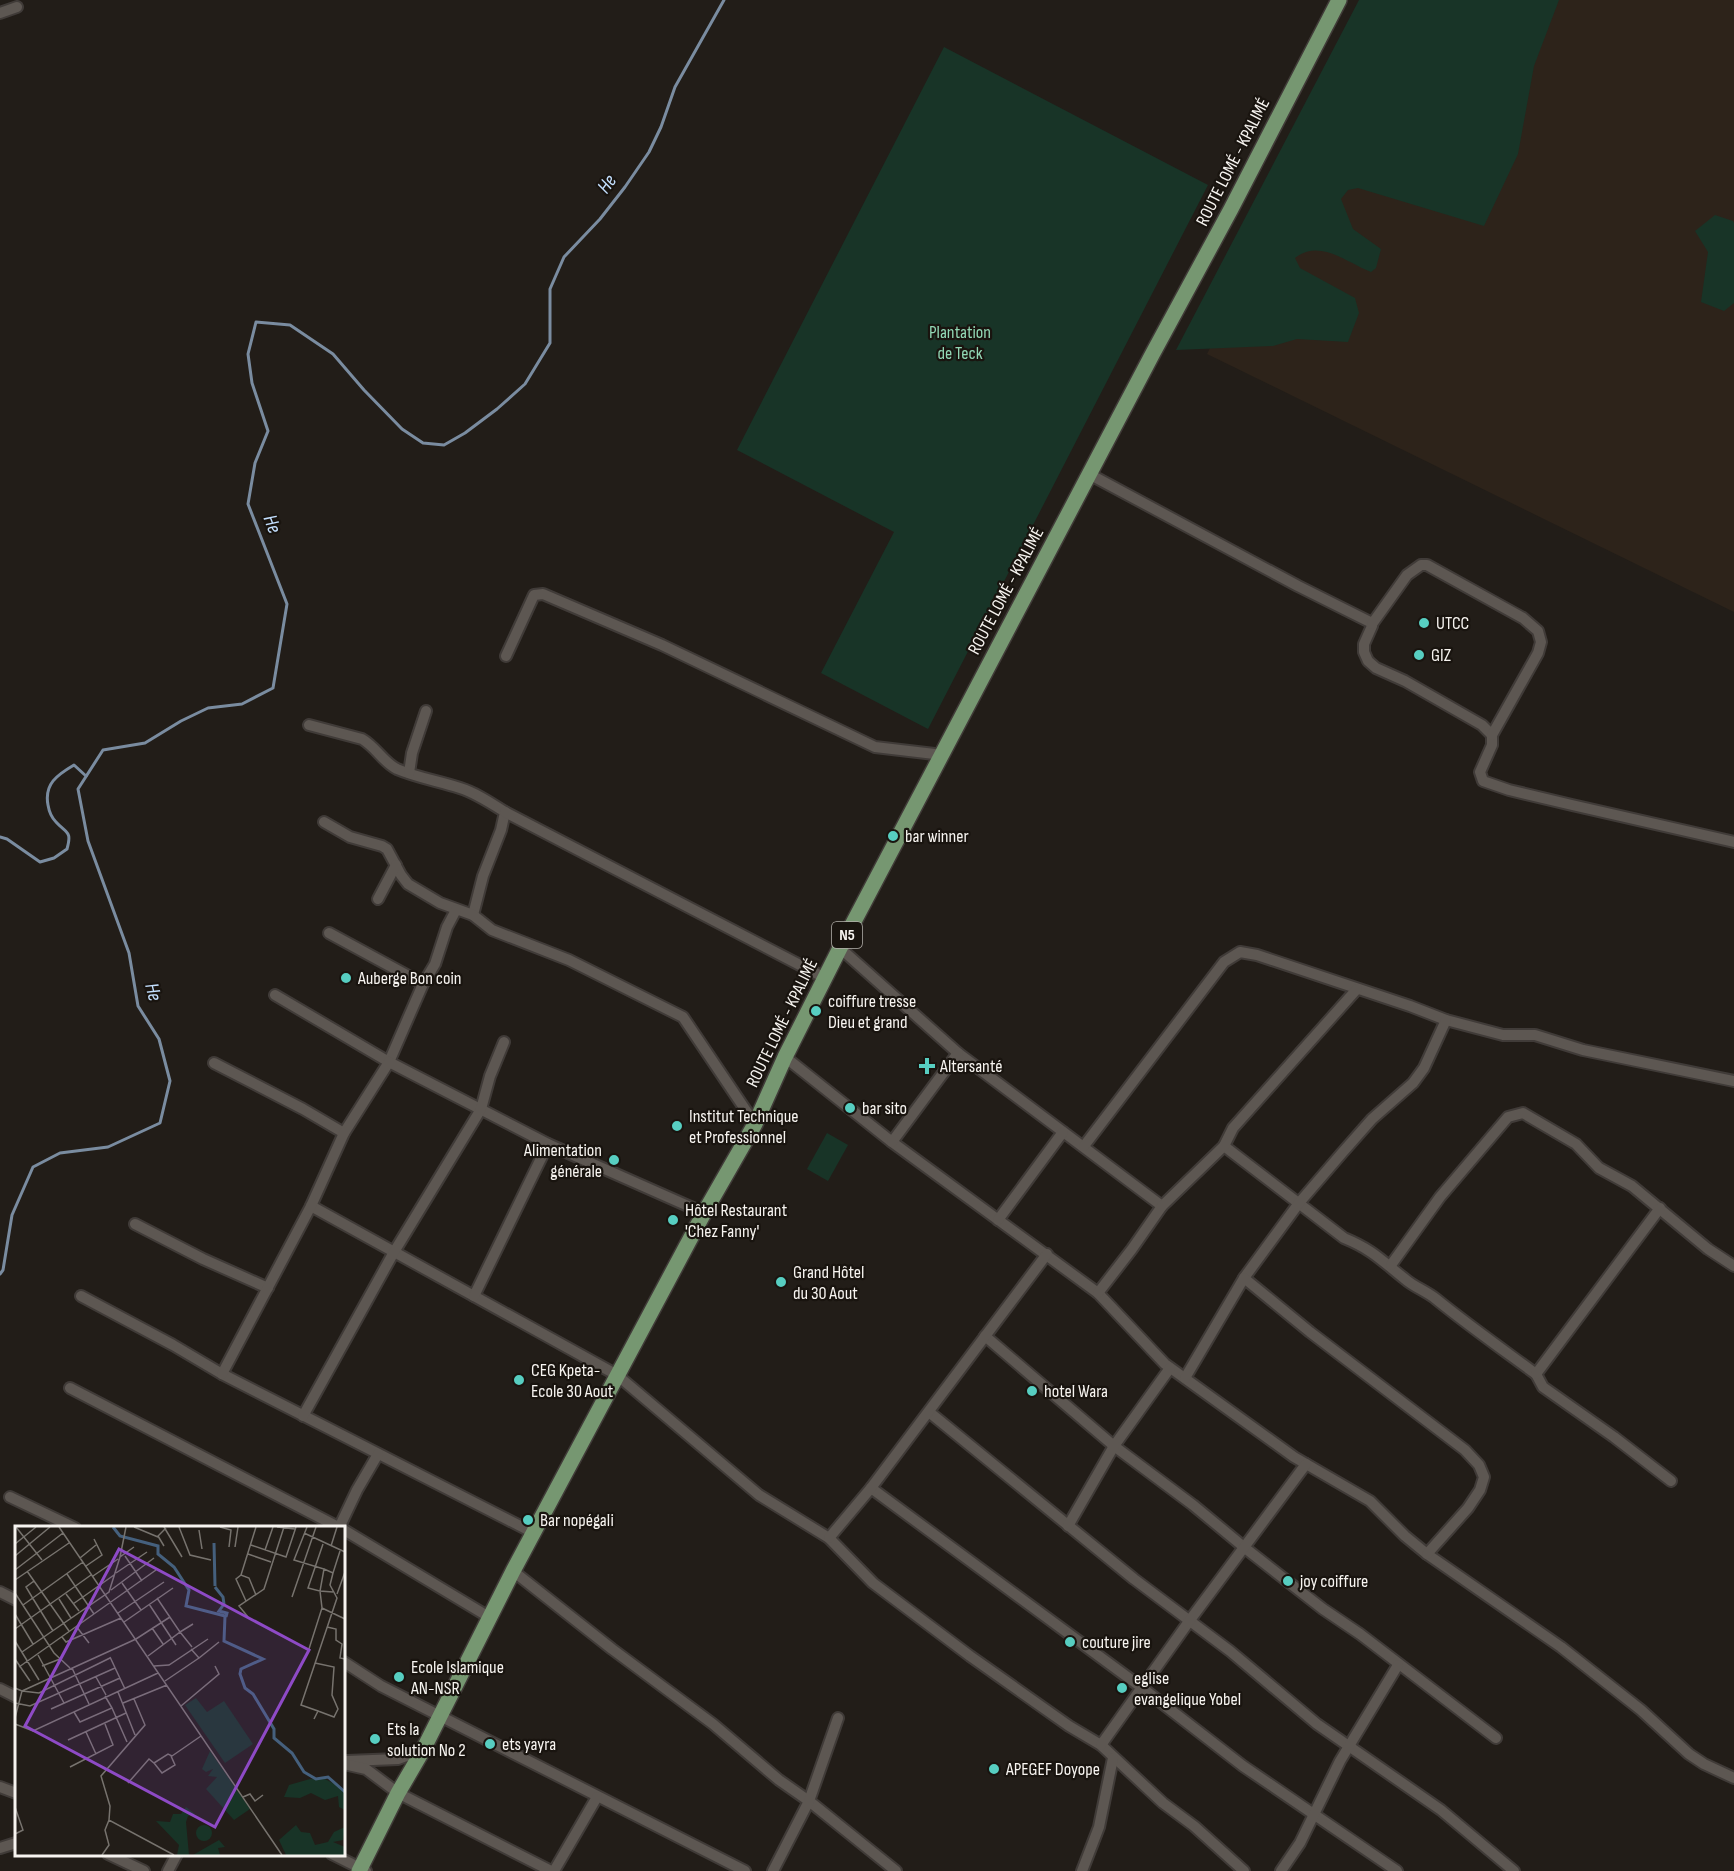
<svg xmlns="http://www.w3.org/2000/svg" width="1734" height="1871" font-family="'Sofia Sans Condensed',sans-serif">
  <rect width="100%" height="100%" fill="#221d18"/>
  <path fill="#2d231a" d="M1385,0H1734V612L1207,354Z"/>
  <g fill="#183427">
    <path d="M1359,0H1559L1534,66L1518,154L1484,226L1358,188L1348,190L1341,199L1353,229L1381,249L1376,268L1371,272C1347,263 1320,238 1295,258L1300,268L1355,298L1359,313L1348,342L1297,339L1273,346L1176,350Z"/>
    <path d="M944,47L1208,185L928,729L821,673L894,532L737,450Z"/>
    <path d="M1715,215L1733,221L1734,223V303L1724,311L1701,302L1708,252L1695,231Z"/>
    <path d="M827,1133L848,1145L828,1181L807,1169Z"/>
  </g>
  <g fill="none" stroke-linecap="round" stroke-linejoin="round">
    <g stroke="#7a8ca0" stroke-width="3">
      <path d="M0,837L7,839L40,862L54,858L67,849C72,831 67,834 56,822C52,818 49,811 48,805C44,784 57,775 74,765L86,776"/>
      <path d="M0,1274L3,1270L12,1215L33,1167L60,1153L108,1147L160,1123L170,1081L159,1039L138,1006L129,953L88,841L78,789L103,750L145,743L181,721L208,708L242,704L273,688L287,604L248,504L255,463L268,431L252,383L248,354L256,322L290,325L333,354L364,390L402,429L423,443L444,445L465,433L497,409L525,384L550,343V289L564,257L600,219L625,187L649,152L661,127L675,87L724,0"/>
    </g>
    <defs>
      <g id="street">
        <path d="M0,13L17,7"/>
        <path d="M1089,474L1298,586L1370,622L1372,626L1364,644V652L1368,661L1376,668L1405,681L1482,725L1492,735V745L1480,772L1483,781L1509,790L1572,805L1734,842"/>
        <path d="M1372,624L1407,575L1421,565H1427L1523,618L1538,631L1541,642L1538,653L1492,735"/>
        <path d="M506,656L534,595L543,594L662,645L875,747L943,755"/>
        <path d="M309,725L362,739C376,747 383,762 397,769C418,778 439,781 460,788C476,793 491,803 505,812L501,830L483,876L473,915"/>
        <path d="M409,773L412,753L426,711"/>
        <path d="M505,812L825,978"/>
        <path d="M324,822L350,837L382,846L387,849L401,875L408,884L440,903L473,915L492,930L569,960L683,1017L755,1124"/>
        <path d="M378,899L396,865"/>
        <path d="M329,933L423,984"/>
        <path d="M840,948L958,1053L1162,1206"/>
        <path d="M275,995L389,1062L423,984L435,964L447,927L456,910"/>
        <path d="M785,1057L892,1142L1098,1293L1165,1364L1294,1457L1370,1501L1405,1536L1427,1554L1561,1647L1641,1710L1689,1754L1704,1764L1734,1778"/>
        <path d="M214,1063L303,1109L344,1133"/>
        <path d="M892,1142L958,1053"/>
        <path d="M1084,1146L1224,962L1240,952L1257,955L1410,1006L1446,1020L1503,1035H1535L1583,1050L1734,1081"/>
        <path d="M1224,1146L1344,1238C1373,1250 1381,1260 1405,1279C1414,1287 1426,1291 1436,1299C1468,1325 1502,1349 1536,1374L1543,1387L1614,1437L1671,1481"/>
        <path d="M311,1206L617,1375L759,1495L829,1538L873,1583L970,1656L1069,1726L1101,1745L1163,1803L1194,1826L1244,1871"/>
        <path d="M998,1220L1063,1132"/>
        <path d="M135,1224L203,1259L268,1288"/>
        <path d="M1391,1265L1440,1197L1508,1117L1523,1113L1576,1144L1599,1168L1632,1186L1708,1249L1734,1266"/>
        <path d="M1244,1278L1299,1203L1342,1153L1372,1119L1413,1083L1424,1068L1446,1020"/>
        <path d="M1098,1293L1132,1249L1162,1206L1224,1146L1233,1128L1357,989"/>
        <path d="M81,1296L173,1345L222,1374L534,1533"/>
        <path d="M474,1296L548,1144"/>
        <path d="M985,1336L1114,1446L1193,1505L1245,1548L1323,1609L1360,1634L1496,1738"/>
        <path d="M222,1374L311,1206L344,1133L389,1062L548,1144L704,1213"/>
        <path d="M1536,1374L1660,1208"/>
        <path d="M1185,1378L1244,1278L1310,1332L1465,1450L1479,1465L1484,1477L1480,1490L1468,1508L1427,1554"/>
        <path d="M70,1388L340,1528"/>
        <path d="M929,1412L1134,1579L1230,1651L1317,1724L1441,1810L1514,1871"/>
        <path d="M303,1416L394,1252L481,1109L490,1076L504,1042"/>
        <path d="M871,1488L1141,1687L1243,1766L1397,1871"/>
        <path d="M10,1497L75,1528"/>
        <path d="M1068,1526L1114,1446L1170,1368"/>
        <path d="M339,1528L357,1490L378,1454"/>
        <path d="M344,1530L489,1617"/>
        <path d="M829,1538L871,1488L1047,1254"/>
        <path d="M513,1571L612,1649L713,1724L779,1780L809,1801L896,1871"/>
        <path d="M0,1592L16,1600"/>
        <path d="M344,1662L381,1686L745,1871"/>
        <path d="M0,1689L16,1697"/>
        <path d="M1101,1745L1190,1620L1306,1464"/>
        <path d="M347,1761L398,1759L423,1750"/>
        <path d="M344,1764L366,1769L398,1793L551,1871"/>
        <path d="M0,1787L16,1793"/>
        <path d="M0,1848L16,1843"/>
        <path d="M108,1854L144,1871"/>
        <path d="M332,1854L366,1871"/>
        <path d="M168,1871L177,1854"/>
        <path d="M554,1871L597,1797"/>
        <path d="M773,1871L809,1801L838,1718"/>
        <path d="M1082,1871L1099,1827L1113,1758"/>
        <path d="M1281,1871L1300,1843L1340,1761L1398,1665"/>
      </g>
      <path id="primary" d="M359,1871L398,1793L423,1750L513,1571L704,1213L755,1124L785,1057L840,948L1153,353L1231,209L1339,0"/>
    </defs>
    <use href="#street" stroke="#403b38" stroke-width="14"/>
    <use href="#primary" stroke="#403b38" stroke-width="18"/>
    <use href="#street" stroke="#5d5752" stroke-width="10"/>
    <use href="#primary" stroke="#769771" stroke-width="15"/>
  </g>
  <g fill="#57cec1" stroke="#19140f" stroke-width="2">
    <circle cx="1424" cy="623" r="6"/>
    <circle cx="1419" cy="655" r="6"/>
    <circle cx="893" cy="836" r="6"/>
    <circle cx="346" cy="978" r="6"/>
    <circle cx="816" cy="1011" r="6"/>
    <path d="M924 1057h6v6h6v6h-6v6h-6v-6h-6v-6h6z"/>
    <circle cx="850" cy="1108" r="6"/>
    <circle cx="677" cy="1126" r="6"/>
    <circle cx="614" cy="1160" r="6"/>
    <circle cx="673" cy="1220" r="6"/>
    <circle cx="781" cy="1282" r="6"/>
    <circle cx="519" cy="1380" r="6"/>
    <circle cx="1032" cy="1391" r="6"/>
    <circle cx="528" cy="1520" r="6"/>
    <circle cx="1288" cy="1581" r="6"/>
    <circle cx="1070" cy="1642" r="6"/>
    <circle cx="399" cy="1677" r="6"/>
    <circle cx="1122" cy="1688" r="6"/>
    <circle cx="375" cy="1739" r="6"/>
    <circle cx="490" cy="1744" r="6"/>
    <circle cx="994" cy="1769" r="6"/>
  </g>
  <g text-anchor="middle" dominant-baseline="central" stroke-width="4.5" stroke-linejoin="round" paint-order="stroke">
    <rect fill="#19140f" stroke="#b4b1ac" stroke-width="1.5" x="832" y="922" width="30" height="26" rx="4.5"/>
    <g font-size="16" font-weight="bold" fill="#f7f4f0">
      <text x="847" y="935">N5</text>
    </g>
    <g font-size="18" fill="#f7f4f0" stroke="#19140f">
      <text transform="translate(1233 162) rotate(-63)">ROUTE LOMÉ - KPALIMÉ</text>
      <text transform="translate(1006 591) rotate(-62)">ROUTE LOMÉ - KPALIMÉ</text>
      <text transform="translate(782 1023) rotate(-64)">ROUTE LOMÉ - KPALIMÉ</text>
    </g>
    <g font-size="18" fill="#92d8b5" stroke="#19140f">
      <text x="960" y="332">Plantation<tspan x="960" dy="21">de Teck</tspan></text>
    </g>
    <g font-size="18" fill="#f7f4f0" stroke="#19140f" text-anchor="start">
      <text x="1436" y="623">UTCC</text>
      <text x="1431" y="655">GIZ</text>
      <text x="905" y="836">bar winner</text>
      <text x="358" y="978">Auberge Bon coin</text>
      <text x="828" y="1001">coiffure tresse<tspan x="828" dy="21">Dieu et grand</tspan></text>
      <text x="940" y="1066">Altersanté</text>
      <text x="862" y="1108">bar sito</text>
      <text x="689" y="1116">Institut Technique<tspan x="689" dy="21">et Professionnel</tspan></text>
      <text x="602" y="1150" text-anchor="end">Alimentation<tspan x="602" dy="21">générale</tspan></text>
      <text x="685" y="1210">Hôtel Restaurant<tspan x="685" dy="21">'Chez Fanny'</tspan></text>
      <text x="793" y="1272">Grand Hôtel<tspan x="793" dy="21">du 30 Aout</tspan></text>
      <text x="531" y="1370">CEG Kpeta-<tspan x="531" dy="21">Ecole 30 Aout</tspan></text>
      <text x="1044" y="1391">hotel Wara</text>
      <text x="540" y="1520">Bar nopégali</text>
      <text x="1300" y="1581">joy coiffure</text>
      <text x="1082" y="1642">couture jire</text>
      <text x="411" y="1667">Ecole Islamique<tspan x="411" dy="21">AN-NSR</tspan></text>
      <text x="1134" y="1678">eglise<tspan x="1134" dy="21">evangelique Yobel</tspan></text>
      <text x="387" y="1729">Ets la<tspan x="387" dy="21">solution No 2</tspan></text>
      <text x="502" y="1744">ets yayra</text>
      <text x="1006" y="1769">APEGEF Doyope</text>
    </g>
    <g font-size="20" font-style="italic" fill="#c4e0ff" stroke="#19140f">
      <text transform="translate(607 184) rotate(-54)">He</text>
      <text transform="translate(272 524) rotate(69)">He</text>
      <text transform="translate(153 992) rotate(75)">He</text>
    </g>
  </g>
  <g transform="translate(15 1526)">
    <rect width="330" height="330" fill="#221d18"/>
    <path d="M181,172L192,186L209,175L238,218L210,237L170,179ZM195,225L235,283L219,294L191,263L202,251L193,250L198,243L191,246L187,243ZM295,253H310L323,260L330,267V284L324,281L323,270L310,274L296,267L285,272L269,271L274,259ZM171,281L180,288L173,290L171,296L174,329H162L164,319L141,295L155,296L158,288H166ZM181 307a8 8 0 1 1 16 0a8 8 0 1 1-16 0ZM281,299L286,306L295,307L300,319L313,316L319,306L330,301L328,314L318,316L330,321V329H271L264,314ZM204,314L210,321L203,322L205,329H178Z" fill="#183427"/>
    <path fill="none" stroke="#45607d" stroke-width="3" d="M98,1L105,10L143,20V28L159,41L174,64L171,80L210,90L209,115L248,133L226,143L225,148L230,162L238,168L259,203V212L277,227L289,246L301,253L313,251L330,266M199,17L200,60M200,61L208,71L209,78L204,85L212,87L211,91"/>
    <path fill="none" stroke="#77736e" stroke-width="1.5" d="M1,1L27,34M44,1L267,329M119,1L143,11M149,1L167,31M164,1L175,29L196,34M205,1L216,4L214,21M262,1L280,3M292,1L279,34L309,43L305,65L318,66M184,4L187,23M289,7L330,26M0,18L21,1M236,19L271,31L281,1M149,20L143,10L151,2M316,20L322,1M220,21L223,1M250,24L258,1M233,28L256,36M0,30L35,1M110,30L127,55M105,31L111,1M65,32L81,19M71,40L87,29L79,13M309,43L318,47L325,25M0,44L48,7M12,45L54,105M101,47L132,26M52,48L79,88M226,49L241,1M78,50L103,33M0,54L54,17M107,57L126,84M96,64L139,32M0,67L39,127L55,142M51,68L64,85M322,68L330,46M17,71L38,105M17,71L11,61L19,55M277,71L301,1M44,73L56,92M231,75L221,53L226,49L234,52L241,69M58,78L99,49M134,78L161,119M8,79L68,36M307,82L330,93M103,87L149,56M0,88L18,118M233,91L224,80L249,63L269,1M109,96L158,62M61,100L74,117M312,101L321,103V114L327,118L325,132L330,133M137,102L148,118M0,103L76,49M47,111L51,116L106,92M0,115L24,154M177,121L165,106L178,98M176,123L184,132L204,116M7,126L94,66L105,31L119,21M293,126L307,82L305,65L293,62L308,18M23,129L49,177M133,130L165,106L142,72M95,131L110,163M0,133L15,155M300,137L319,141L317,169L323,183L319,191L303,185M27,140L45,133M139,140L154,139L193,113M4,141L141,44M57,142L74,178M81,151L91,169M150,155L184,132M0,162L7,165L0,192M7,165L121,113L155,91M7,165L24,167L95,132M103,166L120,209M0,177L15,180L100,142M108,177L152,159M166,180L204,148L200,140M97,182L112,216M36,183L105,152M59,186L65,196L97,182L90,170M299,193L303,185L286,179L322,72L315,59L318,47M0,198L18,205L143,147M71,206L81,228M53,214L111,187M139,237L147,247L160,239L156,230M55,241L98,219L90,198M113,257L134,233L139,237L153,228L157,230L186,210M228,271L235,268L240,275L248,269M0,281L8,304L0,308M94,294L95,280L86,250L130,199L119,173M87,329L94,319L90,304L94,294L159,329"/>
    <path fill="#8e4ac6" fill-opacity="0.15" stroke="#8e4ac6" stroke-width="3" d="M104,23L294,124L200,301L10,200Z"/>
    <rect width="330" height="330" fill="none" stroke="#f7f4f0" stroke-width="3"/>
  </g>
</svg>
